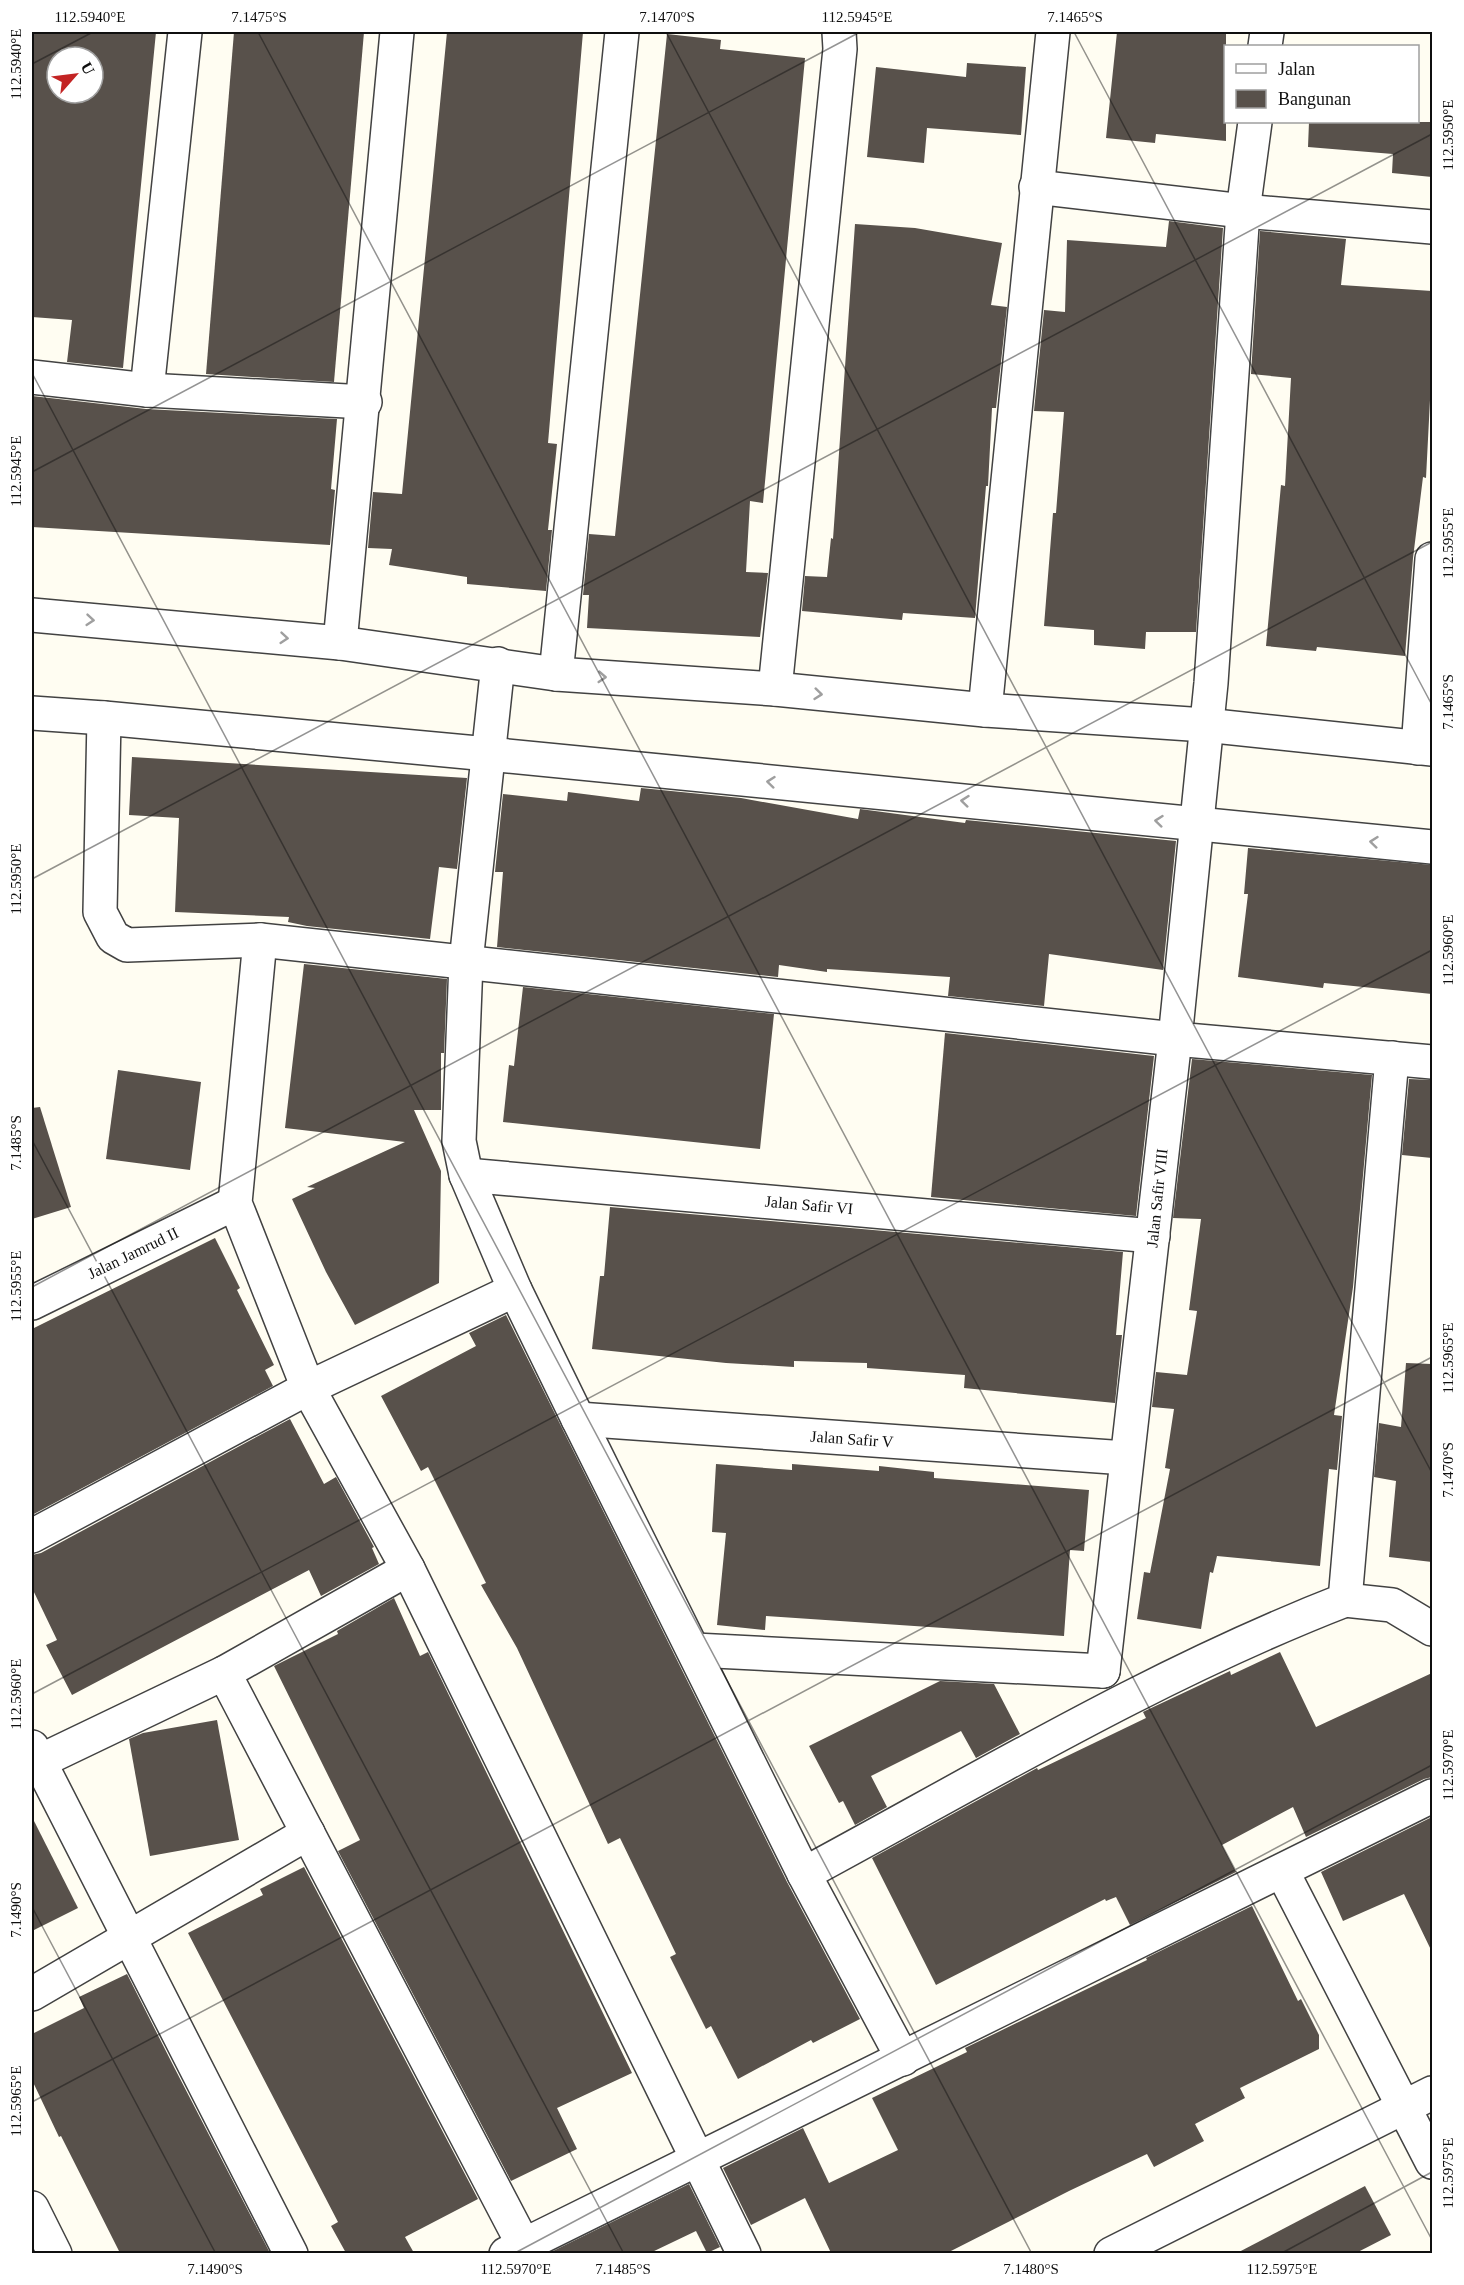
<svg xmlns="http://www.w3.org/2000/svg" width="1464" height="2285" font-family="'Times New Roman',serif">
  <rect width="100%" height="100%" fill="#fffdf2"/>
  <g fill="#58514b" fill-rule="evenodd">
    <path d="M32,32H156L123,368L67,362L72,320L32,317ZM57,57H93V93H57Z"/>
    <path d="M234,32H364L334,382L206,374Z"/>
    <path d="M447,32H583L548,443L557,444L548,530H552L546,591L467,584V577L389,565L392,549L368,548L373,492L402,494Z"/>
    <path d="M1117,32H1226V141L1156,134L1155,143L1106,138Z"/>
    <path d="M667,34L721,40L720,49L805,58L763,503L750,501L746,572L768,573L760,637L587,628L589,595H583L589,534L615,536Z"/>
    <path d="M967,63L1026,67L1021,135L927,128L924,163L867,157L876,67L966,77Z"/>
    <path d="M1309,122H1432V177L1392,173L1393,154L1308,147Z"/>
    <path d="M1169,221L1223,228L1196,632H1146L1145,649L1094,645V630L1044,626L1053,513H1056L1064,412L1034,411L1044,310L1065,312L1067,240L1166,247Z"/>
    <path d="M855,224L915,228L1002,243L991,305L1007,307L996,408H992L988,486H986L975,618L903,613L902,620L802,611L805,576L827,577L831,538L833,539Z"/>
    <path d="M1260,231L1346,239L1341,285L1432,291V361L1426,478L1423,477L1413,558L1405,656L1317,647L1316,651L1266,646L1281,485L1285,486L1291,378L1251,374Z"/>
    <path d="M32,396L146,409L337,419L331,489L335,490L330,545L32,527Z"/>
    <path d="M132,757L467,778L457,869L439,867L430,939L307,926L288,922L289,917L175,912L179,818L129,815Z"/>
    <path d="M641,788L741,798L858,819L860,809L965,823L966,820L1176,841L1163,970L1049,954L1044,1006L948,996L950,977L827,969V972L779,965L778,977L497,947L503,872H495L503,794L567,801L568,792L639,801Z"/>
    <path d="M1248,848L1432,865V994L1324,983L1323,988L1238,977L1248,894H1244Z"/>
    <path d="M304,964L447,979L444,1053H441V1110H414L441,1171L439,1283L355,1325L326,1272L292,1199L315,1188L307,1187L405,1142L285,1128Z"/>
    <path d="M523,987L774,1014L760,1149L503,1122L509,1065L514,1066Z"/>
    <path d="M945,1033L1154,1056L1136,1216L931,1197Z"/>
    <path d="M1192,1059L1372,1075L1353,1287L1334,1415L1342,1416L1337,1470L1329,1469L1320,1566L1217,1556L1213,1573L1210,1572L1201,1629L1137,1619L1144,1572L1150,1573L1170,1469L1165,1468L1174,1409L1152,1407L1156,1372L1187,1375L1197,1311L1189,1310L1201,1219L1173,1218Z"/>
    <path d="M118,1070L201,1082L190,1170L106,1159Z"/>
    <path d="M1409,1079L1432,1080V1158L1402,1155Z"/>
    <path d="M40,1107L71,1207L32,1219V1108Z"/>
    <path d="M610,1207L1123,1252L1116,1335H1122L1115,1403L964,1388L965,1375L867,1368V1363L794,1361V1367L726,1363L592,1349L600,1276H604Z"/>
    <path d="M215,1238L240,1288L237,1290L274,1365L265,1370L273,1386L32,1515V1329Z"/>
    <path d="M506,1315L787,1882L860,2019L813,2043L811,2040L738,2079L711,2026L706,2029L670,1957L676,1954L620,1838L608,1844L517,1648L481,1585L486,1583L428,1467L421,1471L381,1396L476,1346L469,1333Z"/>
    <path d="M1406,1363L1432,1364V1562L1389,1557L1396,1481L1374,1477L1379,1423L1401,1427Z"/>
    <path d="M290,1419L324,1484L336,1477L374,1547L372,1548L379,1564L321,1596L309,1570L72,1695L46,1645L57,1640L32,1588V1555L41,1553Z"/>
    <path d="M716,1464L792,1470V1464L879,1471V1466L934,1472V1478L1089,1490L1084,1551L1070,1550L1064,1636L766,1616L765,1630L717,1625L726,1533L712,1532Z"/>
    <path d="M394,1598L420,1656L428,1652L632,2073L557,2108L577,2149L511,2181L338,1851L360,1840L274,1666L338,1634L337,1631Z"/>
    <path d="M1280,1652L1316,1727L1432,1673V1777L1424,1779L1306,1837L1293,1807L1222,1845L1236,1872L1130,1925L1116,1897L1106,1901L1105,1899L936,1985L872,1858L1037,1768L1038,1770L1146,1718L1143,1712L1147,1710L1230,1671L1231,1675Z"/>
    <path d="M940,1681L994,1684L1020,1734L976,1758L961,1731L871,1776L887,1807L855,1825L843,1801L839,1803L809,1746Z"/>
    <path d="M217,1720L239,1840L150,1856L129,1739L143,1733Z"/>
    <path d="M32,1817L78,1908L32,1931Z"/>
    <path d="M1432,1817V1952L1404,1894L1343,1921L1321,1872Z"/>
    <path d="M304,1867L478,2199L405,2237L414,2253H346L331,2226L338,2222L188,1933L263,1895L260,1889Z"/>
    <path d="M1252,1906L1298,2001L1301,1999L1319,2035V2049L1240,2088L1245,2098L1195,2124L1204,2141L1154,2167L1147,2154L1069,2191L947,2253H831L805,2198L751,2225L723,2168L803,2128L829,2183L898,2150L872,2098L967,2052L965,2048L1147,1960L1146,1958Z"/>
    <path d="M127,1974L175,2069L270,2253H120L61,2136L59,2137L32,2080V2034L84,2008L79,1997Z"/>
    <path d="M689,2184L720,2247L707,2253L696,2231L650,2253H549Z"/>
    <path d="M1365,2186L1391,2235L1356,2253H1237Z"/>
  </g>
  <g fill="none" stroke-linecap="round" stroke-linejoin="round">
    <defs>
      <g id="minor">
        <path d="M1265,46L1267,32"/>
        <path d="M1036,187L1243,211L1432,227"/>
        <path d="M32,377L147,390L365,402"/>
        <path d="M147,390L185,32"/>
        <path d="M32,615L340,643L556,674L775,689L985,710L1205,725L1432,749"/>
        <path d="M340,643L397,32"/>
        <path d="M498,664L466,962L459,1141L466,1175L515,1290L578,1419L804,1874L903,2059"/>
        <path d="M556,674L622,32"/>
        <path d="M775,689L840,49L839,32"/>
        <path d="M985,710L1053,32"/>
        <path d="M32,713L104,718L488,754L1432,847"/>
        <path d="M104,718L100,912L113,937L127,945L260,940L1175,1039L1432,1062"/>
        <path d="M1418,748L1432,559"/>
        <path d="M260,940L235,1203L308,1388L408,1569L744,2254"/>
        <path d="M466,1175L1153,1236"/>
        <path d="M32,1303L235,1203"/>
        <path d="M578,1419L1126,1458"/>
        <path d="M32,1536L308,1388L515,1290"/>
        <path d="M1345,1600L1392,1605L1432,1629"/>
        <path d="M695,1650L1103,1671"/>
        <path d="M1103,1671L1175,1039L1211,683L1243,211L1255,122"/>
        <path d="M224,1673L523,2244"/>
        <path d="M32,1747L291,2254"/>
        <path d="M32,1765L224,1673L408,1569"/>
        <path d="M1282,1871L1432,2162"/>
        <path d="M804,1874C982,1778 1157,1673 1345,1600L1392,1058"/>
        <path d="M32,1994L308,1833"/>
        <path d="M32,2208L55,2254"/>
        <path d="M506,2254L1432,1796"/>
        <path d="M1111,2254L1432,2093"/>
      </g>
    </defs>
    <use href="#minor" stroke="#424242" stroke-width="36"/>
    <use href="#minor" stroke="#fff" stroke-width="33"/>
  </g>
  <defs><path id="oneway-chevron" d="M-2-3.5L2.5 0L-2 3.5" fill="none" stroke-width="1.6" stroke-linecap="round" stroke-linejoin="round" transform="scale(1.5)"/></defs>
  <g stroke="#9f9f9f">
    <use href="#oneway-chevron" transform="translate(90 620) rotate(5)"/>
    <use href="#oneway-chevron" transform="translate(284 638) rotate(5)"/>
    <use href="#oneway-chevron" transform="translate(602 677) rotate(4)"/>
    <use href="#oneway-chevron" transform="translate(818 694) rotate(6)"/>
    <use href="#oneway-chevron" transform="translate(771 782) rotate(-174)"/>
    <use href="#oneway-chevron" transform="translate(965 801) rotate(-174)"/>
    <use href="#oneway-chevron" transform="translate(1159 821) rotate(-174)"/>
    <use href="#oneway-chevron" transform="translate(1374 842) rotate(-174)"/>
  </g>
  <path fill="none" stroke="#0f0f0f" stroke-width="1.5" stroke-opacity="0.45" d="M258,32L1432,2240M666,32L1432,1473M1074,32L1432,705M32,64L93,32M32,373L1032,2254M32,472L860,32M32,879L1432,134M32,1140L624,2254M32,1287L1432,542M32,1694L1432,950M32,1907L216,2254M32,2102L1432,1357M513,2254L1432,1765M1280,2254L1432,2172"/>
  <g text-anchor="middle" dominant-baseline="central" stroke-width="6" stroke-linejoin="round" paint-order="stroke">
    <g font-size="16" fill="#0f0f0f" stroke="#fff">
      <text transform="translate(1157 1198) rotate(-84)">Jalan Safir VIII</text>
      <text transform="translate(809 1205) rotate(5)">Jalan Safir VI</text>
      <text transform="translate(133 1253) rotate(-26)">Jalan Jamrud II</text>
      <text transform="translate(852 1439) rotate(4)">Jalan Safir V</text>
    </g>
  </g>
  <rect width="1464" height="2285" fill="none" stroke="#ffffff" stroke-width="66"/>
  <rect x="1224" y="45" width="195" height="78" fill="#ffffff" stroke="#9f9f9f" stroke-width="1.5"/>
  <rect x="1236" y="64" width="30" height="9" fill="#ffffff" stroke="#9f9f9f" stroke-width="1.5"/>
  <text x="1278" y="75" font-size="18" fill="#0f0f0f">Jalan</text>
  <rect x="1236" y="90" width="30" height="18" fill="#58514b" stroke="#9f9f9f" stroke-width="1.5"/>
  <text x="1278" y="105" font-size="18" fill="#0f0f0f">Bangunan</text>
  <g transform="translate(75 75) rotate(62)"><circle r="28" fill="#ffffff" stroke="#9f9f9f" stroke-width="1.5"/>
  <path d="M0-4.5L10 22L0 15L-10 22Z" fill="#c32424"/>
  <text y="-9" font-size="16" font-weight="bold" text-anchor="middle" fill="#0f0f0f">U</text>
  </g>
  <rect x="33" y="33" width="1398" height="2219" fill="none" stroke="#0f0f0f" stroke-width="2"/>
  <g font-size="15" text-anchor="middle" fill="#0f0f0f">
    <text x="90" y="22">112.5940°E</text>
    <text x="259" y="22">7.1475°S</text>
    <text x="667" y="22">7.1470°S</text>
    <text x="857" y="22">112.5945°E</text>
    <text x="1075" y="22">7.1465°S</text>
    <text transform="translate(16 64) rotate(-90)" y="5">112.5940°E</text>
    <text transform="translate(1448 135) rotate(-90)" y="5">112.5950°E</text>
    <text transform="translate(16 471) rotate(-90)" y="5">112.5945°E</text>
    <text transform="translate(1448 543) rotate(-90)" y="5">112.5955°E</text>
    <text transform="translate(1448 702) rotate(-90)" y="5">7.1465°S</text>
    <text transform="translate(16 879) rotate(-90)" y="5">112.5950°E</text>
    <text transform="translate(1448 950) rotate(-90)" y="5">112.5960°E</text>
    <text transform="translate(16 1143) rotate(-90)" y="5">7.1485°S</text>
    <text transform="translate(16 1286) rotate(-90)" y="5">112.5955°E</text>
    <text transform="translate(1448 1358) rotate(-90)" y="5">112.5965°E</text>
    <text transform="translate(1448 1470) rotate(-90)" y="5">7.1470°S</text>
    <text transform="translate(16 1694) rotate(-90)" y="5">112.5960°E</text>
    <text transform="translate(1448 1765) rotate(-90)" y="5">112.5970°E</text>
    <text transform="translate(16 1910) rotate(-90)" y="5">7.1490°S</text>
    <text transform="translate(16 2101) rotate(-90)" y="5">112.5965°E</text>
    <text transform="translate(1448 2173) rotate(-90)" y="5">112.5975°E</text>
    <text x="215" y="2274">7.1490°S</text>
    <text x="516" y="2274">112.5970°E</text>
    <text x="623" y="2274">7.1485°S</text>
    <text x="1031" y="2274">7.1480°S</text>
    <text x="1282" y="2274">112.5975°E</text>
  </g>
</svg>
